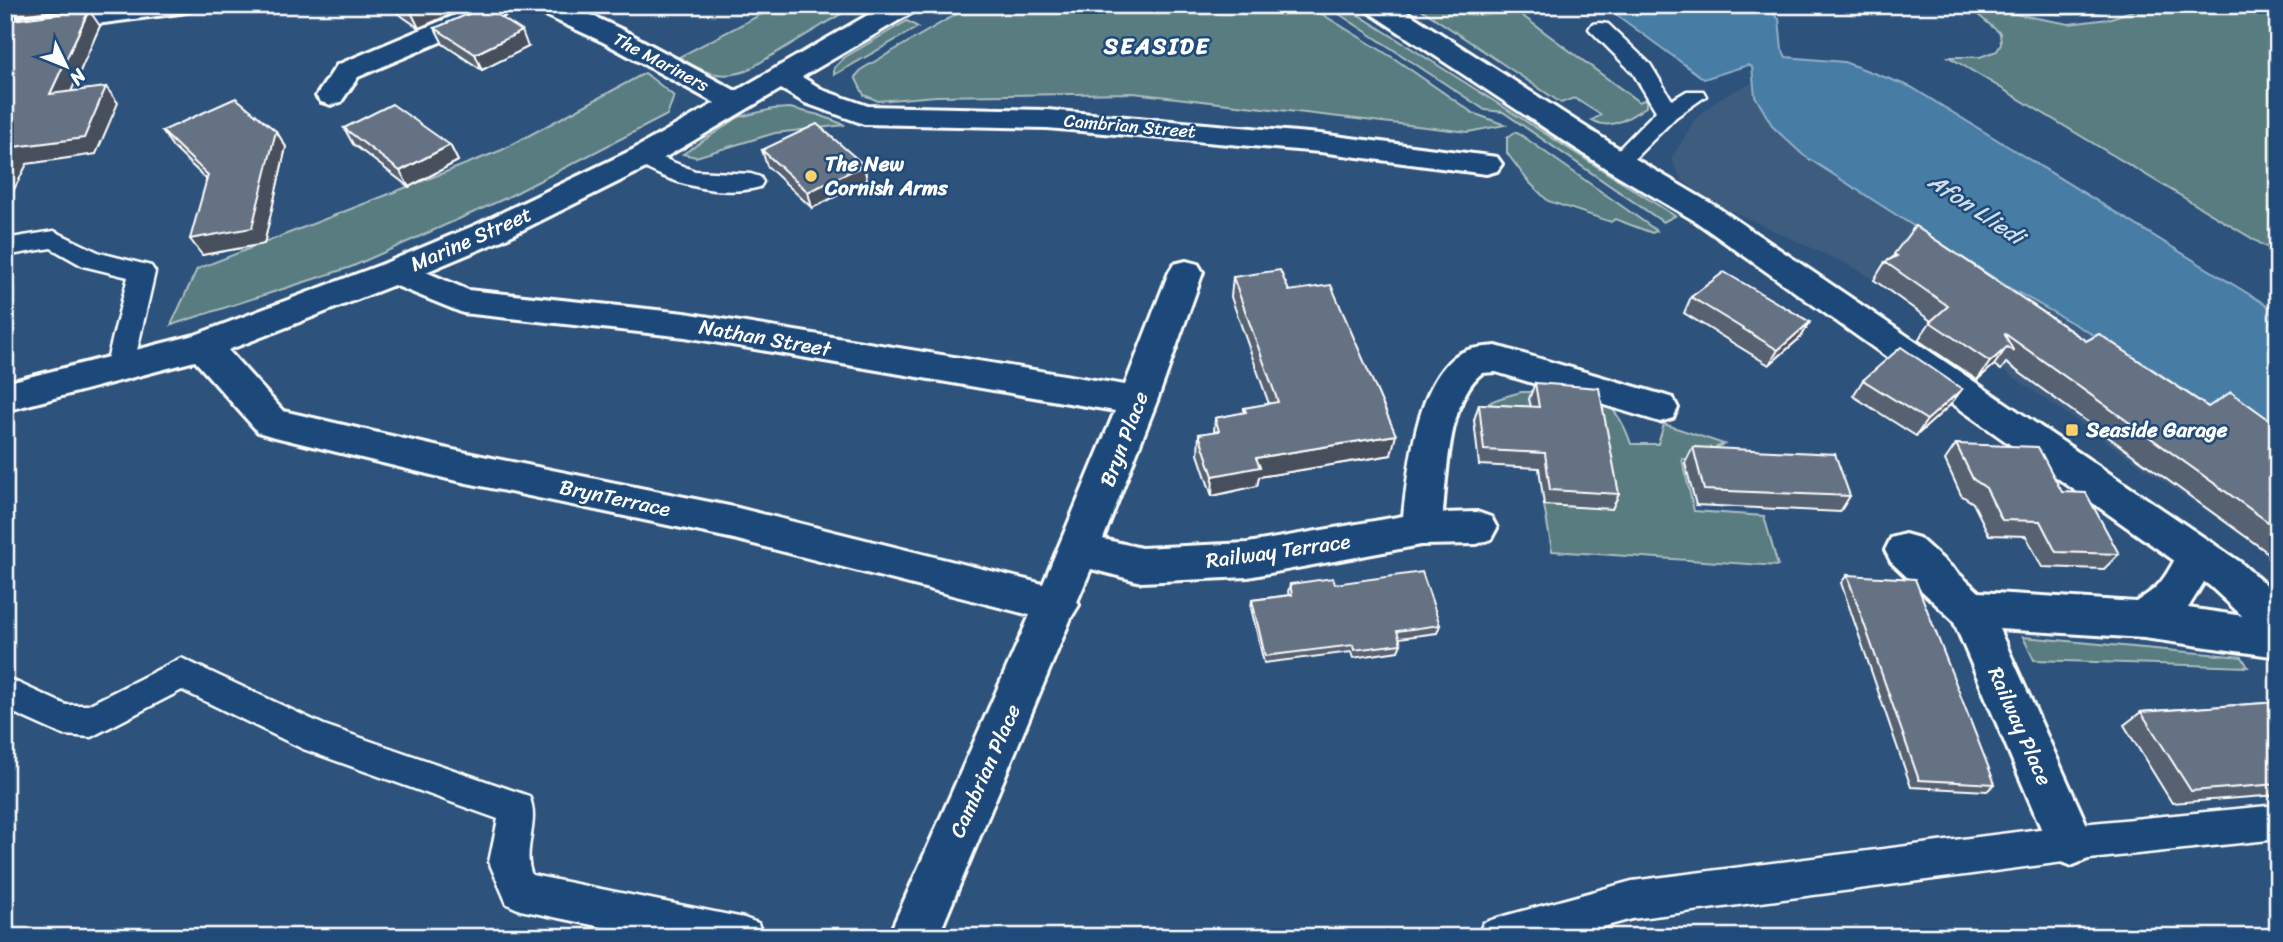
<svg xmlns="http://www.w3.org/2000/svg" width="2283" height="942" font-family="Sriracha,sans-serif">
  <rect width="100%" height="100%" fill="#2d527c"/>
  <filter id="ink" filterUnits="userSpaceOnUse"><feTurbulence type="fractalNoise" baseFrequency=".0143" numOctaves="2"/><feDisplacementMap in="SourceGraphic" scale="14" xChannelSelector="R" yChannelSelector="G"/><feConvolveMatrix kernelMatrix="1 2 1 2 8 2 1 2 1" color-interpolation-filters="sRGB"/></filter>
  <g filter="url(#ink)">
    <path fill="#3e5c7e" d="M1754,82L1755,96L1772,127L1803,155L2010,288L2147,365L2213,410L2278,448V561L1861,271L1712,202L1682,180L1671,159L1695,119L1720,98Z"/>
    <g fill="#597c80" stroke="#acbec0" stroke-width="2">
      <path d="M779,5H856L746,71C720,80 702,72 679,57Z"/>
      <path d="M972,5H1307L1395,59L1473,113L1505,125L1468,132L1133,93L936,96L878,101L864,95L855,77L862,69Z"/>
      <path d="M1337,5H1343L1675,216L1663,222L1503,112L1485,110L1330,8Z"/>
      <path d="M1415,5H1508L1639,102L1646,99V107C1629,117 1611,132 1592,120L1601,115L1574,98L1561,103Z"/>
      <path d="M1966,5L2069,24L2108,19L2135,10L2125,5H2255L2278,13V254L1949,57H1980L1997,51L2001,44L2000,33Z"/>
      <path d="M2000,5H2100L2110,9C2073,19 2036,14 2000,5Z"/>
      <path d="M907,21L918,27L834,75V68L845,57Z"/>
      <path d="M645,73L674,96L667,115L506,198L351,267L171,325L197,269L502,150Z"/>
      <path d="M790,108L819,115L845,125L775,133L696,157L683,154L739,117L773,109Z"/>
      <path d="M1515,132L1521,135L1657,231L1652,233L1615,219L1611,222L1548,201L1528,181L1507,153V138Z"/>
      <path d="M1521,392C1577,393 1611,382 1631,444H1658L1664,424L1724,444L1689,459H1682L1694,511L1764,516L1778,566L1552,551L1544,505L1612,508L1530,399L1534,423L1474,420C1479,401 1505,397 1521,392Z"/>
      <path d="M2023,637L2242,657L2248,667L2034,660Z"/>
    </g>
    <path fill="#477ca4" stroke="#91b0c8" stroke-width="2" d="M1603,5H1764L1779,19L1782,49L1786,57L1844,62L1911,87L2278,312V448L2213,410L2147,365L2010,288L1803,155L1773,127L1755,96L1752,67L1748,65L1704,79Z"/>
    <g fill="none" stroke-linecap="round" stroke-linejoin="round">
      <defs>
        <g id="service">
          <path d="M1600,23L1608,24L1650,64L1672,100L1687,91H1703L1706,96L1676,117L1626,167L1618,169L1610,167L1606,162L1656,111L1633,73L1589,29L1592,24Z"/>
          <path d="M643,150L695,171L751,174L760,177L763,182L760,187C719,198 669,183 635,162L631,157L635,152Z"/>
          <path d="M54,231L100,253L151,266L155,272L133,368L129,375L119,378L109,375L105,368L128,277L83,266L51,248L5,256V239Z"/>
          <path d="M181,658L324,725L529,796C541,823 521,849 532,875L744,918L758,923L763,937H650L520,910L507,904L489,862L498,819L303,749L182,690L91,737L63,735L5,709V677L66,705H88Z"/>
          <path d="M2278,805V839L2071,861L1632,919L1567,937H1478L1483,923L1497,918L1632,881L2071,825Z"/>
        </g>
        <g id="minor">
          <path d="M116,5H193L190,11L180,13L5,36V20Z"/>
          <path d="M479,5H516L513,11L358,77L341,102L331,105L321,102L316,96L337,65Z"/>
          <path d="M533,5H569L623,30L736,91L885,5H918L915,11L802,77L825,91L868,106L1047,110L1320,134L1497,157L1502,164L1497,171L1486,174L1320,152L1047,128L864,124L805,103L781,89L654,164L502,240L426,272L468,290L685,313L1125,385L1169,272L1174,264L1186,261L1198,264L1203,272L1157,401L1103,539L1141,548L1248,543L1403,516C1409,469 1415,389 1454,357C1465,348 1483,347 1496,346L1660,394L1673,398L1678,408L1673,418L1660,422L1496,372L1482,373C1449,398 1447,474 1443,513L1477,512L1491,517L1497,528L1491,539L1477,544L1421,545L1248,577L1141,582L1091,569L1077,602L1079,605L1071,618L938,937H888L1030,615L734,539L448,479L271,436L258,432L195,361L5,411V383L195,335L383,264L478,224L632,150L715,103L603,42L536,11ZM394,285L463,313L685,337L1115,411L1043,584L734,507L448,449L283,411L228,350Z"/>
          <path d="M1905,534L1919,538L1979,592L2136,602C2144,596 2153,591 2159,584C2178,563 2178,532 2214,544L2220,556L2188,608L2278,621V657L2144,638L1999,629L2095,843L2088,859L2071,866L2054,859L1953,620L1891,562L1885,550L1891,538Z"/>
        </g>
        <path id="secondary" d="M1364,5H1396L1629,155L1717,207L2240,562L2278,596V640L2263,635L2210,586L1695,221L1607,169L1367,11Z"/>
      </defs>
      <use href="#service" stroke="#fff" stroke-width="5"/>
      <use href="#minor" stroke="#fff" stroke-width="6"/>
      <use href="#secondary" stroke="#fff" stroke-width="6"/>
      <use href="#service" fill="#1f4a7a" fill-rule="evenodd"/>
      <use href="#minor" fill="#1f4a7a" fill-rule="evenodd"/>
      <use href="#secondary" fill="#1f4a7a" fill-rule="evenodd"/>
    </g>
    <g fill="#576272" stroke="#fff" stroke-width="2">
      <path d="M386,5H467L468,7L419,28Z"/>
      <path d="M435,28L528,47L482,70L443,44Z"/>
      <path d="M344,128L450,145L458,161L409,187L353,144Z"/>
      <path d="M162,131H276L286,147L264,244L202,255L206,179L173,147Z"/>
      <path d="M762,150L864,165L867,181L812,208L767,166Z"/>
      <path d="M1915,226L2086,341L2208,407L2278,426V560L2006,363L2001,370L1994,365L1977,380L1918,340L1931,321L1874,280L1885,262L1892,258Z"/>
      <path d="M1233,277L1289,291L1391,455L1259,477L1257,486L1212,496L1198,454L1199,434L1214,432L1215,418L1244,413V408L1269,404L1231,297Z"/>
      <path d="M1691,297L1810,322L1801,337L1769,365L1684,313Z"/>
      <path d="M1863,380L1962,389L1950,405L1916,436L1853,396Z"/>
      <path d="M1535,383L1619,494L1612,509L1544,505L1539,468L1479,465L1474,420L1479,404L1531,407L1529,399Z"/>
      <path d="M1956,444L2062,492L2119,554L2104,569L2042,567L2026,536L1989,535L1973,503L1961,495L1945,460Z"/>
      <path d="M1693,447L1850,496L1840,512L1696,505L1685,463Z"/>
      <path d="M1847,575L1995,784L1987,791L1911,787L1841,583Z"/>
      <path d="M1290,584H1335L1440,625L1437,633L1399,638L1401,644L1398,651L1353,658L1351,652L1264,663L1251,608L1252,600L1289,595L1288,592Z"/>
      <path d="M2278,702V795L2172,803L2124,725L2141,712Z"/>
    </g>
    <g fill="#47505c" stroke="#fff" stroke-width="2">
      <path d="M5,5H95L5,17Z"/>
      <path d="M427,5H467L468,7L419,28L411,12Z"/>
      <path d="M89,10L100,26L63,110L50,94Z"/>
      <path d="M522,31L528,47L482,70L475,54Z"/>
      <path d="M106,87L118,103L96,154L27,164L5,207V164L14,147Z"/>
      <path d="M276,131L286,147L264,244L202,255L190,239Z"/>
      <path d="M450,145L458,161L409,187L400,171Z"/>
      <path d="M864,165L867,181L812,208L808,192Z"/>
      <path d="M1810,322L1801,337L1769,365L1778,350Z"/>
      <path d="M2007,347L1994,365L1977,380L1990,362Z"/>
      <path d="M1962,389L1950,405L1916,436L1927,420Z"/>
      <path d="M1396,435L1391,455L1259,477L1257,486L1212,496L1213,476L1256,458Z"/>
    </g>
    <g fill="#657284" stroke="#fff" stroke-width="2">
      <path d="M402,5H427L411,12Z"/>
      <path d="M485,7L522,31L475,54L435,28Z"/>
      <path d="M89,10L50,94L106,87L84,138L14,147L5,164V21Z"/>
      <path d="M236,98L276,131L252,228L190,239L208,175L162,131Z"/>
      <path d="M392,104L450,145L400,171L344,128Z"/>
      <path d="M817,124L864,165L808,192L762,150Z"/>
      <path d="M1915,226L2086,341L2099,334L2208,407L2231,392L2278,426V529L2004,333L2014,352L2007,347L1990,362L1930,322L1948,306L1885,262L1897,256L1894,254Z"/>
      <path d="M1280,270L1289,291L1331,285L1396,435L1256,458L1260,467L1213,476L1199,434L1219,431L1215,418L1246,412L1244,408L1278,402L1233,277Z"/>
      <path d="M1724,272L1810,322L1778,350L1691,297Z"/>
      <path d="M1901,347L1962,389L1927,420L1863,380Z"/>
      <path d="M1535,383L1599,388L1619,494L1550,490L1545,453L1484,450L1479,404L1539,407Z"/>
      <path d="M1956,444L2038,447L2062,492L2086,493L2119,554L2056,552L2040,521L2002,520L1986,488L1973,479Z"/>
      <path d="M1693,447L1835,454L1850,496L1704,490Z"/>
      <path d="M1422,572L1440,625L1397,631L1401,644L1354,650L1353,645L1265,656L1252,600L1292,595L1290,584L1333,578L1335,584Z"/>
      <path d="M1847,575L1915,579L1995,784L1919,780Z"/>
      <path d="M2278,702V784L2191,791L2141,712Z"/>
    </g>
  </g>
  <g fill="#ffd166" stroke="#1f4a7a" stroke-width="2.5">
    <circle cx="811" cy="176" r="7"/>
    <rect x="2065" y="423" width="14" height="14" rx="3.5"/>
  </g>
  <g text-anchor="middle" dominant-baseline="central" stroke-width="5" stroke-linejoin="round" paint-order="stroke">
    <g font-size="18" fill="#fff" stroke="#1f4a7a">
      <text transform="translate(661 62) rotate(28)">The Mariners</text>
      <text transform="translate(1130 126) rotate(5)">Cambrian Street</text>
    </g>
    <g font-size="21" font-weight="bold" fill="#fff" stroke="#1f4a7a" text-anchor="start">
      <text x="825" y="164">The New<tspan x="825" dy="24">Cornish Arms</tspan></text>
      <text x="2086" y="430">Seaside Garage</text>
    </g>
    <g font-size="21" fill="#fff" stroke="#1f4a7a">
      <text transform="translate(471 239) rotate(-24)">Marine Street</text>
      <text transform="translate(765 338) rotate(10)">Nathan Street</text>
      <text transform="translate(1124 439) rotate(-69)">Bryn Place</text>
      <text transform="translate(615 498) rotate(12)">BrynTerrace</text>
      <text transform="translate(1278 551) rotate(-8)">Railway Terrace</text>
      <text transform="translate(2020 726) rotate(66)">Railway Place</text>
      <text transform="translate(985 771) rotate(-66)">Cambrian Place</text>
    </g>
    <g font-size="23" font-weight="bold" letter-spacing="2" fill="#fff" stroke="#1f4a7a">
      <text x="1157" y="46">SEASIDE</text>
    </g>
    <g font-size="23" font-style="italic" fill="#d1dee8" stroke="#1f4a7a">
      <text transform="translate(1976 209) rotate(34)">Afon Lliedi</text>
    </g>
  </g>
  <rect width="2283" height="942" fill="none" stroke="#1f4a7a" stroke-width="28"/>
  <rect x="14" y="14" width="2255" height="914" fill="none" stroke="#fff" stroke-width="2.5" filter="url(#ink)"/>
  <g transform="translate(66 66) rotate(133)" stroke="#1f4a7a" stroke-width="5" paint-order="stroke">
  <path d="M0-5L12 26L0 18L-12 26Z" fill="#ffffff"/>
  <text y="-10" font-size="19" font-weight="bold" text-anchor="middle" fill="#ffffff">N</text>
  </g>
</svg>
